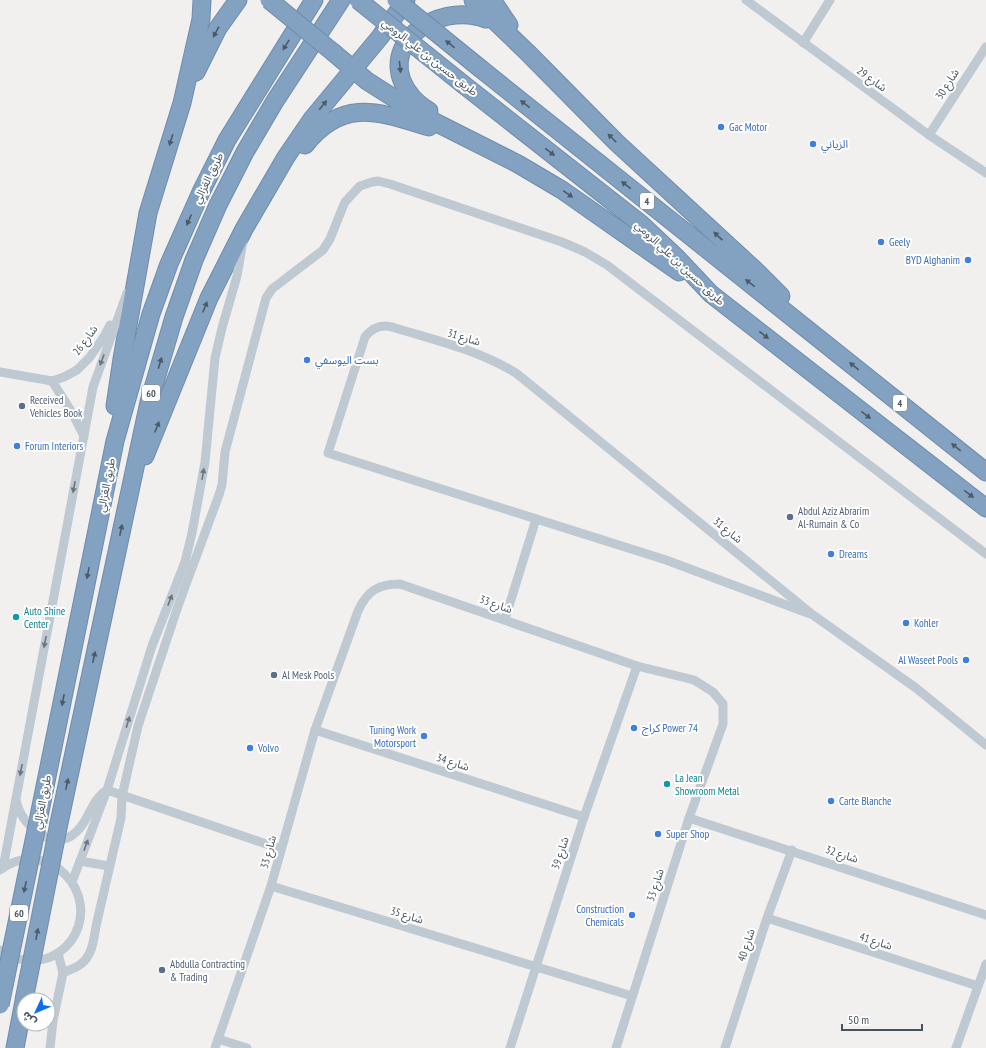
<svg xmlns="http://www.w3.org/2000/svg" width="986" height="1048" font-family="'PT Sans Narrow','Noto Sans Arabic',sans-serif">
  <rect width="100%" height="100%" fill="#f2efef"/>
  <g fill="none" stroke-linecap="round" stroke-linejoin="round">
    <defs>
      <g id="highway">
        <path d="M473,0L528,53L617,143L755,270L781,296"/>
        <path d="M492,0L509,25"/>
        <path d="M334,53L367,81L419,114L518,164L562,190L679,272"/>
        <path d="M481,69L986,472"/>
        <path d="M196,72L218,28L238,0"/>
        <path d="M464,85L641,224L677,258L711,294L986,508"/>
        <path d="M429,111C423,107 417,103 412,97C371,48 436,0 486,19"/>
        <path d="M305,145C343,97 379,112 429,127"/>
        <path d="M115,406L122,359L148,213L182,103L201,19L202,0"/>
        <path d="M145,456L209,298L244,229L286,157L312,119L380,37L406,0"/>
        <path d="M38,821L115,441L151,314L169,264L201,192L227,140L314,0"/>
        <path d="M59,823L149,402L174,317L194,260L218,205L245,152L275,101L341,0"/>
        <path d="M15,1048L24,1001"/>
      </g>
    </defs>
    <use href="#highway" stroke="#6f8cad" stroke-width="19"/>
    <g stroke="#bec9d2" stroke-width="9">
      <path d="M746,0L929,135L986,173"/>
      <path d="M803,43L830,0"/>
      <path d="M929,135L986,47"/>
      <path d="M0,372L52,381L64,377L77,370L90,357L105,335L110,325"/>
      <path d="M52,381L71,411L84,436"/>
      <path d="M813,615L666,560L328,453L365,337C372,328 381,324 392,327C434,340 479,350 516,373L813,615L916,688L986,745"/>
      <path d="M505,619L536,519"/>
      <path d="M315,730L584,817"/>
      <path d="M16,800C19,814 27,825 39,833C49,840 59,843 71,836C89,825 89,801 107,790L281,849"/>
      <path d="M689,818L986,915"/>
      <path d="M80,861L109,866"/>
      <path d="M3,868L93,387L127,293"/>
      <path d="M0,870C46,835 104,893 71,941C65,949 54,957 44,959C29,962 12,960 0,950"/>
      <path d="M72,882L107,790L152,646L185,562L192,533L205,462L215,358L222,328L237,276L243,241"/>
      <path d="M271,886L632,996"/>
      <path d="M767,918L978,986"/>
      <path d="M63,973C69,970 76,968 81,964C92,956 94,939 96,926L121,818L122,796L138,726L178,606L219,495L222,485L225,452L266,298L272,289L323,250L330,239L342,209L345,202L356,190L360,186L372,182L378,181L390,184L562,242L585,252L607,265L986,554"/>
      <path d="M218,1039L247,1048"/>
      <path d="M50,1048L53,1021L63,973L58,953"/>
      <path d="M215,1048L271,886L315,730L358,611C367,591 378,584 400,584L637,666L694,680L713,692L723,704V724L689,818L616,1048"/>
      <path d="M510,1048L584,817L637,666"/>
      <path d="M725,1048L767,918L792,850"/>
      <path d="M956,1048L986,964"/>
    </g>
    <use href="#highway" stroke="#83a1c1" stroke-width="17"/>
    <defs>
      <g id="highway-bridge">
        <path d="M269,0L334,53"/>
        <path d="M358,0L464,85"/>
        <path d="M396,0L481,69"/>
        <path d="M24,1000L59,823"/>
        <path d="M0,1005L38,821"/>
      </g>
    </defs>
    <use href="#highway-bridge" stroke="#6f8cad" stroke-width="19" stroke-linecap="butt"/>
    <use href="#highway-bridge" stroke="#83a1c1" stroke-width="17"/>
  </g>
  <defs><path id="oneway-solid" d="M-6-.8H1V-3.2L6.5 0L1 3.2V.8H-6Z"/></defs>
  <g fill="#4c5a68">
    <use href="#oneway-solid" transform="translate(216 32) rotate(119)"/>
    <use href="#oneway-solid" transform="translate(450 44) rotate(-141)"/>
    <use href="#oneway-solid" transform="translate(286 45) rotate(122)"/>
    <use href="#oneway-solid" transform="translate(400 67) rotate(84)"/>
    <use href="#oneway-solid" transform="translate(525 104) rotate(-142)"/>
    <use href="#oneway-solid" transform="translate(323 105) rotate(-51)"/>
    <use href="#oneway-solid" transform="translate(612 138) rotate(-135)"/>
    <use href="#oneway-solid" transform="translate(171 140) rotate(107)"/>
    <use href="#oneway-solid" transform="translate(550 152) rotate(38)"/>
    <use href="#oneway-solid" transform="translate(626 185) rotate(-142)"/>
    <use href="#oneway-solid" transform="translate(568 194) rotate(35)"/>
    <use href="#oneway-solid" transform="translate(189 220) rotate(114)"/>
    <use href="#oneway-solid" transform="translate(718 236) rotate(-137)"/>
    <use href="#oneway-solid" transform="translate(750 283) rotate(-142)"/>
    <use href="#oneway-solid" transform="translate(205 307) rotate(-68)"/>
    <use href="#oneway-solid" transform="translate(764 335) rotate(38)"/>
    <use href="#oneway-solid" transform="translate(160 363) rotate(-73)"/>
    <use href="#oneway-solid" transform="translate(854 366) rotate(-141)"/>
    <use href="#oneway-solid" transform="translate(866 415) rotate(38)"/>
    <use href="#oneway-solid" transform="translate(157 427) rotate(-68)"/>
    <use href="#oneway-solid" transform="translate(956 447) rotate(-141)"/>
    <use href="#oneway-solid" transform="translate(969 494) rotate(38)"/>
    <use href="#oneway-solid" transform="translate(121 530) rotate(-78)"/>
    <use href="#oneway-solid" transform="translate(88 573) rotate(101)"/>
    <use href="#oneway-solid" transform="translate(94 657) rotate(-78)"/>
    <use href="#oneway-solid" transform="translate(63 700) rotate(101)"/>
    <use href="#oneway-solid" transform="translate(67 784) rotate(-78)"/>
    <use href="#oneway-solid" transform="translate(25 887) rotate(102)"/>
    <use href="#oneway-solid" transform="translate(37 934) rotate(-79)"/>
  </g>
  <g fill="#6a7681">
    <use href="#oneway-solid" transform="translate(102 360) rotate(110)"/>
    <use href="#oneway-solid" transform="translate(203 474) rotate(-80)"/>
    <use href="#oneway-solid" transform="translate(74 487) rotate(101)"/>
    <use href="#oneway-solid" transform="translate(170 600) rotate(-69)"/>
    <use href="#oneway-solid" transform="translate(45 642) rotate(101)"/>
    <use href="#oneway-solid" transform="translate(128 722) rotate(-73)"/>
    <use href="#oneway-solid" transform="translate(21 770) rotate(101)"/>
    <use href="#oneway-solid" transform="translate(86 845) rotate(-70)"/>
  </g>
  <g fill="#3f7fe0" stroke="#fff" stroke-width="1.5">
    <circle cx="721" cy="127" r="4"/>
    <circle cx="813" cy="144" r="4"/>
    <circle cx="881" cy="242" r="4"/>
    <circle cx="968" cy="260" r="4"/>
    <circle cx="307" cy="360" r="4"/>
    <circle cx="17" cy="446" r="4"/>
    <circle cx="831" cy="554" r="4"/>
    <circle cx="906" cy="623" r="4"/>
    <circle cx="966" cy="660" r="4"/>
    <circle cx="634" cy="728" r="4"/>
    <circle cx="424" cy="736" r="4"/>
    <circle cx="250" cy="748" r="4"/>
    <circle cx="831" cy="801" r="4"/>
    <circle cx="658" cy="834" r="4"/>
    <circle cx="632" cy="915" r="4"/>
  </g>
  <g fill="#5c6f8a" stroke="#fff" stroke-width="1.5">
    <circle cx="22" cy="406" r="4"/>
    <circle cx="790" cy="517" r="4"/>
    <circle cx="274" cy="675" r="4"/>
    <circle cx="162" cy="970" r="4"/>
  </g>
  <g fill="#0f9aa8" stroke="#fff" stroke-width="1.5">
    <circle cx="16" cy="617" r="4"/>
    <circle cx="667" cy="784" r="4"/>
  </g>
  <g text-anchor="middle" dominant-baseline="central" stroke-width="4" stroke-linejoin="round" paint-order="stroke">
    <g fill="#fff" stroke="#7e868e" stroke-width="1">
      <rect x="640" y="193" width="14" height="16" rx="3"/>
      <rect x="142" y="385" width="18" height="16" rx="3"/>
      <rect x="893" y="395" width="14" height="16" rx="3"/>
      <rect x="10" y="905" width="18" height="16" rx="3"/>
    </g>
    <g font-size="10" font-weight="bold" fill="#46525e">
      <text x="647" y="201">4</text>
      <text x="151" y="393">60</text>
      <text x="900" y="403">4</text>
      <text x="19" y="913">60</text>
    </g>
    <g font-size="11" fill="#46525e" stroke="#fff">
      <text transform="translate(430 57) rotate(38)">طريق حسين بن علي الرومي</text>
      <text transform="translate(872 79) rotate(36)">شارع 29</text>
      <text transform="translate(947 84) rotate(-57)">شارع 30</text>
      <text transform="translate(208 178) rotate(-64)">طريق الغزالي</text>
      <text transform="translate(680 263) rotate(43)">طريق حسين بن علي الرومي</text>
      <text transform="translate(464 337) rotate(17)">شارع 31</text>
      <text transform="translate(85 340) rotate(-54)">شارع 26</text>
      <text transform="translate(106 485) rotate(-79)">طريق الغزالي</text>
      <text transform="translate(728 530) rotate(39)">شارع 31</text>
      <text transform="translate(496 604) rotate(19)">شارع 33</text>
      <text transform="translate(453 762) rotate(18)">شارع 34</text>
      <text transform="translate(42 802) rotate(-79)">طريق الغزالي</text>
      <text transform="translate(268 852) rotate(-75)">شارع 33</text>
      <text transform="translate(560 853) rotate(-72)">شارع 39</text>
      <text transform="translate(842 854) rotate(18)">32 شارع</text>
      <text transform="translate(655 885) rotate(-72)">شارع 33</text>
      <text transform="translate(407 915) rotate(17)">شارع 35</text>
      <text transform="translate(876 941) rotate(18)">شارع 41</text>
      <text transform="translate(746 945) rotate(-72)">شارع 40</text>
    </g>
    <g font-size="11" fill="#366cbe" stroke="#fff" text-anchor="start">
      <text x="729" y="127">Gac Motor</text>
      <text x="821" y="144">الزياني</text>
      <text x="889" y="242">Geely</text>
      <text x="960" y="260" text-anchor="end">BYD Alghanim</text>
      <text x="315" y="360">بست اليوسفي</text>
      <text x="25" y="446">Forum Interiors</text>
      <text x="839" y="554">Dreams</text>
      <text x="914" y="623">Kohler</text>
      <text x="958" y="660" text-anchor="end">Al Waseet Pools</text>
      <text x="642" y="728">كراج Power 74</text>
      <text x="416" y="730" text-anchor="end">Tuning Work<tspan x="416" dy="13">Motorsport</tspan></text>
      <text x="258" y="748">Volvo</text>
      <text x="839" y="801">Carte Blanche</text>
      <text x="666" y="834">Super Shop</text>
      <text x="624" y="909" text-anchor="end">Construction<tspan x="624" dy="13">Chemicals</tspan></text>
    </g>
    <g font-size="11" fill="#4e5e75" stroke="#fff" text-anchor="start">
      <text x="30" y="400">Received<tspan x="30" dy="13">Vehicles Book</tspan></text>
      <text x="798" y="511">Abdul Aziz Abrarim<tspan x="798" dy="13">Al-Rumain &amp; Co</tspan></text>
      <text x="282" y="675">Al Mesk Pools</text>
      <text x="170" y="964">Abdulla Contracting<tspan x="170" dy="13">&amp; Trading</tspan></text>
    </g>
    <g font-size="11" fill="#0d838f" stroke="#fff" text-anchor="start">
      <text x="24" y="611">Auto Shine<tspan x="24" dy="13">Center</tspan></text>
      <text x="675" y="778">La Jean<tspan x="675" dy="13">Showroom Metal</tspan></text>
    </g>
  </g>
  <g transform="translate(36 1012) rotate(226)"><circle r="19" fill="#ffffff" stroke="#b5babf"/>
  <path d="M0-3L7 15L0 10L-7 15Z" fill="#0d6eed"/>
  <text y="-6" font-size="11" font-weight="bold" text-anchor="middle" fill="#46525e">ش</text>
  </g>
  <path d="M842 1024v6h80v-6" fill="none" stroke="#46525e" stroke-width="2"/>
  <text x="848" y="1024" font-size="12" fill="#46525e" stroke="#ffffff" stroke-width="3" paint-order="stroke">50 m</text>
</svg>
